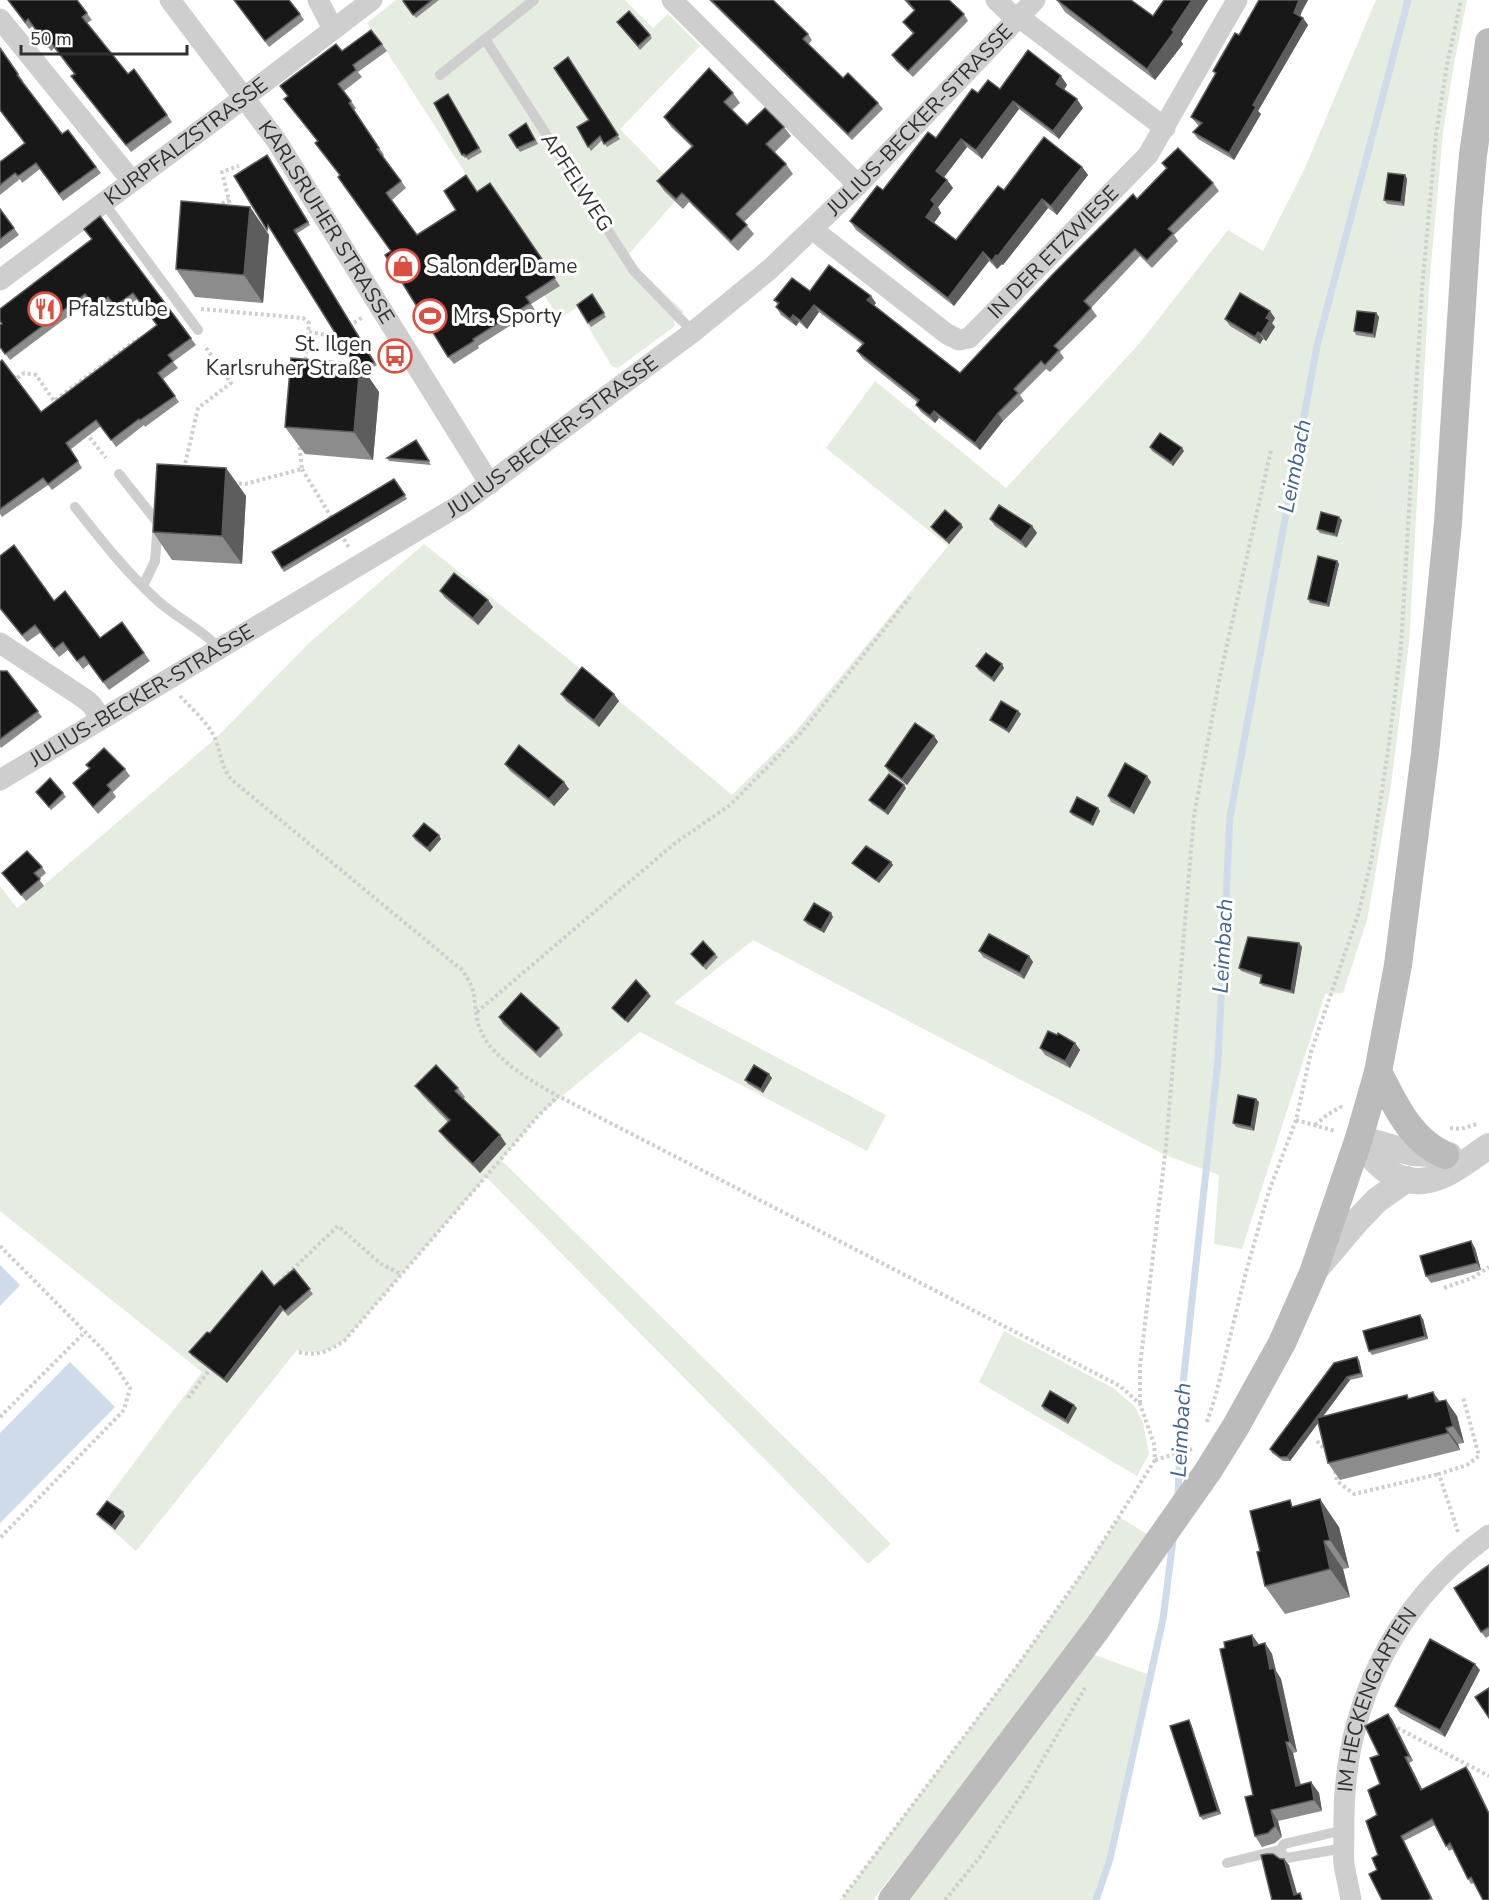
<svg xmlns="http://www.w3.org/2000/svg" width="1489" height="1900" font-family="'Nunito Sans',sans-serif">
  <rect width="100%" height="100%" fill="#fff"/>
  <g fill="#e5ede0">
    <path d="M396,0H625L653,28L668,14L700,46L620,129L682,193L629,254L641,271L684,312L674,321L675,326L618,368L613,367L611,365L577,308L559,318L387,52L367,23Z"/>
    <path d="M1376,0H1467L1454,64L1443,132L1429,288L1409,643L1391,785L1367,920L1343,993L1325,994L1242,1249L1214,1244L1219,1175L1165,1155L753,940L674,1003L886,1115L867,1151L640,1032L539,1115L501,1160L821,1473L891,1544L868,1564L486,1177L344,1341C325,1353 319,1354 297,1350L136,1551L95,1515L202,1372L0,1211V886L17,908L215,739L309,643L424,544L587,674L732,795L796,731L948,546L826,448L875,381L1006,488L1139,344L1228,230L1263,251L1304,170Z"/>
    <path d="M1004,1331L1113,1388L1135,1407L1143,1422L1149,1454L1137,1476L979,1382Z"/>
    <path d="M1119,1517L1150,1536L985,1756L873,1900H841C934,1773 1034,1651 1119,1517Z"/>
    <path d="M1092,1654L1150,1675L1110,1859L1096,1900H905Z"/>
  </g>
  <g fill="#cedbeb">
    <path d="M0,1265L20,1285L0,1306Z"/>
    <path d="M70,1362L115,1407L0,1523V1433Z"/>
  </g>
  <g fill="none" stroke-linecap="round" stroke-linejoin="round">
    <g stroke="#cedbeb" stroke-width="7">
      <path d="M1178,1496L1182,1393L1218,1060L1230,817L1317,346L1408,0"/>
      <path d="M1096,1900L1110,1859L1163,1619L1173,1540"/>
    </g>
    <g stroke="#cecece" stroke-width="4" stroke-dasharray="3 3" stroke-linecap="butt">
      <path d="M217,207L229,199"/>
      <path d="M231,209L222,172L239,166"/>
      <path d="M201,309L303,318L309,323L305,364"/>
      <path d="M349,326L363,317"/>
      <path d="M309,332L333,336L340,331"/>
      <path d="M13,376L16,379L24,373L36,375L54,401L139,338"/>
      <path d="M86,433L106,458"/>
      <path d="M184,469L198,408L231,383L204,345"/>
      <path d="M302,469L333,520"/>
      <path d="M233,483L245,484L302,469L299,444"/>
      <path d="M341,534L349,548"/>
      <path d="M180,696C192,709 206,721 214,736C221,751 220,767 232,780L462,970C479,994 472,998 478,1022C485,1055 531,1081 558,1096L1120,1386L1140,1404L1154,1444L1155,1460L1090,1562L1018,1665L841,1900"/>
      <path d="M477,1012L674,844L730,805L800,734L910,597"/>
      <path d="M1296,1120L1335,1131"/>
      <path d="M1315,1125L1327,1115L1341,1107L1343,1108"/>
      <path d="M1450,1128L1461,1129L1477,1124"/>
      <path d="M0,1246L108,1355L130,1388L124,1410L0,1538"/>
      <path d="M279,1282L338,1226L381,1264L401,1274"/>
      <path d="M1444,1288L1472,1278L1489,1267"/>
      <path d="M299,1352C318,1357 328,1351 344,1341L539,1115L558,1096"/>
      <path d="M188,1398L211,1368"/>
      <path d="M1140,1403V1366L1166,1146L1194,816L1220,676L1271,450"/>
      <path d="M0,1417L85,1332"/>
      <path d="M1207,1422L1216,1394L1246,1272L1269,1191L1296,1120L1311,1052L1358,915L1371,862L1388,751L1401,646L1422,289L1436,135L1447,65L1461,0"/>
      <path d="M1317,1441L1328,1453"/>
      <path d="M1155,1460L1192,1449"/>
      <path d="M1335,1471L1337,1481L1354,1494L1439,1474"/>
      <path d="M1458,1532L1439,1474L1467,1465L1479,1456L1463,1397"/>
      <path d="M1392,1725L1489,1776"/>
      <path d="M945,1900L980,1857L1026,1788L1085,1688"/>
    </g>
    <g stroke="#cecece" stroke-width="10">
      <path d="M485,39L634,271L693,332"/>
      <path d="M440,75L534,0"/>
      <path d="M104,203L198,330"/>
      <path d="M119,474L158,523L155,561L143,586"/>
      <path d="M75,507C101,540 127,573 158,601C178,619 202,629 220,649"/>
      <path d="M1274,1853L1279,1852L1287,1858L1344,1848"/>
      <path d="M1227,1863L1280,1850L1284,1844L1344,1830"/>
    </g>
    <g stroke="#cecece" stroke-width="21">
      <path id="s1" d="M170,0L276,140L490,484"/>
      <path d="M318,0L333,29"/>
      <path d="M672,0L858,185"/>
      <path d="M996,0L1017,20"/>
      <path d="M1019,17L1165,128"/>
      <path d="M0,19L132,181"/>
      <path id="s2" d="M812,229L947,334L959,340L969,338L1148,155L1237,0"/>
      <path id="s3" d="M0,280L216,119L372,0"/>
      <path d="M0,643L85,699L92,705L101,719"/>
      <path id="s4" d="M0,780L463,503L693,332L769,270L858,185L1035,0"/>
      <path id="s5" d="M1351,1900C1349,1888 1346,1876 1344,1864C1343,1853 1344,1842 1344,1832C1341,1712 1391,1605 1489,1535"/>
    </g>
    <g stroke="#cecece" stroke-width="26">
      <path d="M1359,1138C1378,1171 1407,1193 1446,1174C1461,1167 1475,1155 1489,1146"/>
      <path d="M1359,1138L1412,1153L1449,1155"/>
      <path d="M1316,1269L1356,1222L1377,1200L1407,1179"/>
    </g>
    <g stroke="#bbb" stroke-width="28">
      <path d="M1378,1072C1395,1104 1410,1140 1445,1155"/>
      <path d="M892,1900L1096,1630L1208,1471L1236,1426L1282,1343L1313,1273L1359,1138L1378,1072L1398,965L1425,753L1448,523L1468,211L1473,155L1489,42"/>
    </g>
  </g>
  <g fill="#8c8c8c">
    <path d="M8,0H77L92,20L87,23L128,74L134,69L172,122L131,152L76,83L71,76L74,74L54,48L51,51L33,26L29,29Z"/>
    <path d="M234,0L300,14L304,20L269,47Z"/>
    <path d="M404,0H439L416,18L403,1Z"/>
    <path d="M709,0H773L808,34L812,40L808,45L843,78L878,103L883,109L852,140Z"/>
    <path d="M904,0H949L964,14L968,21L913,77L896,61L892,55L913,34L903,22L914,11Z"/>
    <path d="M1057,0L1153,16L1164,0H1208L1181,41L1183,44L1155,80L1065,12Z"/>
    <path d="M1259,0H1308L1300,16L1308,25L1258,111L1261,114L1234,160L1198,139L1193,132L1199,126L1197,124L1191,117L1215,74L1213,71L1239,35Z"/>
    <path d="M617,22L650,35L652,38L640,50Z"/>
    <path d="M371,30L387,51L358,72L362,77L344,91L356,108L354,110L384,155L383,156L406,188L392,200L417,235L456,210L477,191L490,183L560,286L531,304L535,310L478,346L479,348L454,364L448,357L391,251L340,175L315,143L317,141L284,99L288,96L280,86L342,51Z"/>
    <path d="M0,48L23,81L22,82L62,134L68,130L101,173L63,201L40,169L22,183L20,179L0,195V162L25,143Z"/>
    <path d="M568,57L620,139L607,147L602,140L591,151L577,127L589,120Z"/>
    <path d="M1061,76L1067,85L1064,90L1083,108L1059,139L1019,109L982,159L967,147L944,177L947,180L953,188L938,207L941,213L934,223L956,240L1004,190L1082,167L1088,175L1057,215L1048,208L1003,265L1002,264L997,269L989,261L954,306L856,230L850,221L883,190L936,138L978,93Z"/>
    <path d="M733,93L740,103L732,110L747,125L784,127L791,136L774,153L786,164L793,174L744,222L754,234L738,251L689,202L683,209L664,191L657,181L692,147L671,127L664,117Z"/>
    <path d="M450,98L482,152L468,160L466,157L465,158L462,155Z"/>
    <path d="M526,123L538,144L520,152L509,135Z"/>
    <path d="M267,155L310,225L296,234L377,365L365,372L379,392L373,460L305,454L285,427L354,363L270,229V234Z"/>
    <path d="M1162,163L1213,183L1219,191L1174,235L1178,241L1152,268L1140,256L1091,308L1097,316L1060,352L1064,358L1050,372L1046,369L1020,395L1024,401L1003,421L980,450L939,418L935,423L921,412L916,405L917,402L863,359L857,351L863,345L819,312L807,329L799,322L796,326L781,315L776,307L778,305L774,300L810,291L876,303L874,305L960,373L1137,199L1166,169Z"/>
    <path d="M1405,175L1407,179L1404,206L1387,204L1384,200Z"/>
    <path d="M250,207L269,235L263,303L195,297L176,269Z"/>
    <path d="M0,209L19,235L0,249Z"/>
    <path d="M100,216L196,345L173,362L178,368L163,379L179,402L145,427L144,425L116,447L101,426L71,449L82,468L52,490L48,485L2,517L0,514V362L41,412L157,325L137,299L120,312L113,304L100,313L90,300L10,360L0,347L92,239Z"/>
    <path d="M592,294L606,317L591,327L577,305Z"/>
    <path d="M1376,313L1379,317L1375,338L1356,335L1354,331Z"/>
    <path d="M1275,318L1272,323L1275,327L1266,341L1263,339L1260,344L1230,326L1225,319Z"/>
    <path d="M416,440L431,465L389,461L387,458Z"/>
    <path d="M1150,447L1184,451L1173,466L1152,451Z"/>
    <path d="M226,468L246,496L242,564L172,560L153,532Z"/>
    <path d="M394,479L407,499L284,572L272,552Z"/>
    <path d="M990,519L1032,526L1037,533L1026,548L995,526Z"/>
    <path d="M1342,520L1337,537L1320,533L1317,529Z"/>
    <path d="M931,527H963L949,544L933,530Z"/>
    <path d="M0,556L54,601L100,638L122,622L150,661L109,690L89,664L83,669L68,650L59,657L40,633L27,642L0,609Z"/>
    <path d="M1337,561L1339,564L1329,607L1310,603L1308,599Z"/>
    <path d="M440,591L493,607L478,625L445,598Z"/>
    <path d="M976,666L1004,668L994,682L978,670Z"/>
    <path d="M0,671H7L42,717L1,748L0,746Z"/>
    <path d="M561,694L619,701L599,727L566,701Z"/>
    <path d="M1018,711L1021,714L1009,733L993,723L990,720Z"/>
    <path d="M934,736L938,742L907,785L889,772L885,766Z"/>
    <path d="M505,764L569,789L554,806L510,771Z"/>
    <path d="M86,765L125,769L130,776L113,792L116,797L98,814L73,783L89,769Z"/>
    <path d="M1151,782L1134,814L1111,802L1108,796Z"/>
    <path d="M906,788L888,815L872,804L869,800Z"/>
    <path d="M36,792L63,793L66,797L51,810Z"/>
    <path d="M1100,811L1093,826L1072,815L1070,812Z"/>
    <path d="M413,836L441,839L430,852L415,840Z"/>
    <path d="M891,862L893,865L879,883L855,866L852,863Z"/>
    <path d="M42,867L46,873L39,879L44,886L26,901L2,873Z"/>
    <path d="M833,917L824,933L807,924L804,920Z"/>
    <path d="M1299,943L1302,947L1294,994L1263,986L1260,983L1261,978L1241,971L1239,968Z"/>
    <path d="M979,951L1029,956L1033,962L1024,979L983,957Z"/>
    <path d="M691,954H715L718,957L706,970Z"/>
    <path d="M499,1017L559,1028L563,1035L540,1058L503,1024Z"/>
    <path d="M1057,1035L1075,1043L1080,1050L1070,1068L1045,1055L1040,1048Z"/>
    <path d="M772,1078L763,1093L748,1084L745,1080Z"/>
    <path d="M415,1086L458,1088L465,1097L463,1099L500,1135L506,1144L480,1173L446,1140L439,1131L448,1122L422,1095Z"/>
    <path d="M1256,1099L1259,1102L1254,1131L1236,1127L1233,1123Z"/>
    <path d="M1475,1248L1481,1270L1431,1283L1426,1276Z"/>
    <path d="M294,1269L313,1294L288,1316L283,1310L227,1383L192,1356L189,1352L210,1333L274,1286Z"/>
    <path d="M1423,1319L1428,1339L1372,1355L1369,1351Z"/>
    <path d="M1359,1360L1363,1377L1350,1380L1323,1416L1410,1398L1440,1401L1457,1416L1464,1443L1458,1444L1460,1450L1340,1480L1328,1463L1318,1423L1290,1461H1283L1272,1453L1270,1449Z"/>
    <path d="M1042,1406L1077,1408L1068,1424L1044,1410Z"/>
    <path d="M1294,1506L1339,1527L1349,1568L1343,1569L1350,1597L1285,1614L1265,1586L1260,1551Z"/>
    <path d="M97,1514L125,1516L115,1530L100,1518Z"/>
    <path d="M1489,1565V1636L1486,1638L1481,1632Z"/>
    <path d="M1252,1635L1259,1645L1265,1643L1272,1654L1276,1671L1281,1679L1297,1752L1293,1753L1301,1785L1311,1782L1319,1793L1322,1811L1278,1821L1282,1837L1275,1843L1262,1847L1255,1836L1253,1795L1225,1648Z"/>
    <path d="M1480,1670L1445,1737L1400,1713L1395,1706Z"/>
    <path d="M1392,1719L1413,1761L1409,1763L1422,1789L1470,1772L1474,1883L1471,1884L1468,1879L1453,1849L1449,1851L1435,1825L1404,1841L1433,1900H1382L1377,1870L1378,1855L1377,1815L1380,1784L1379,1755Z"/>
    <path d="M1189,1720L1191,1724L1221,1814L1203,1820L1200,1816Z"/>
  </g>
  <g fill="#5d5d5d">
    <path d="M1192,0H1208L1181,41L1183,44L1155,80L1147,69Z"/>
    <path d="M1299,0H1308L1302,10L1299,20L1294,13Z"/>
    <path d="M1303,18L1308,25L1258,111L1261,114L1234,160L1229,153L1253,105Z"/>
    <path d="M1061,76L1067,85L1062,92L1056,84Z"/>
    <path d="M1077,99L1083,108L1059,139L1053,131Z"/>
    <path d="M1013,101L1019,109L982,159L976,150Z"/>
    <path d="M961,139L967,147L942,180L936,171Z"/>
    <path d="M1082,167L1088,175L1057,215L1051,206Z"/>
    <path d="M1405,175L1407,179L1404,206L1401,202Z"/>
    <path d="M947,180L953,188L938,207L941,213L932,226L926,217L931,200Z"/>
    <path d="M1042,199L1048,208L1003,265L997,257Z"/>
    <path d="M250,207L269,235L263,303L244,275Z"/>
    <path d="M983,252L989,261L954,306L948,298Z"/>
    <path d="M996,255L1002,264L997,269L992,261Z"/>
    <path d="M871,296L876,303L873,307L867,300Z"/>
    <path d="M814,305L819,312L807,329L801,321Z"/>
    <path d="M1270,311L1275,318L1272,323L1275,327L1266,341L1261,334L1266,318Z"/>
    <path d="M1376,313L1379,317L1375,338L1373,334Z"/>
    <path d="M793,315L799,322L796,326L790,319Z"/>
    <path d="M1258,332L1263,339L1260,344L1255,337Z"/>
    <path d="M360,364L379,392L373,460L354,432Z"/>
    <path d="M934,411L939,418L935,423L930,416Z"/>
    <path d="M998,413L1003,421L980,450L975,443Z"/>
    <path d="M1182,448L1184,451L1173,466L1171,462Z"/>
    <path d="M226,468L246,496L242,564L222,536Z"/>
    <path d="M1339,517L1342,520L1337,537L1335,534Z"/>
    <path d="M961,524L963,527L949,544L946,540Z"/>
    <path d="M1032,526L1037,533L1026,548L1021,541Z"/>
    <path d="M1337,561L1339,564L1329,607L1327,604Z"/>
    <path d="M488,600L493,607L478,625L473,618Z"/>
    <path d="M1002,664L1004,668L994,682L992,678Z"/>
    <path d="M614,694L619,701L599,727L594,720Z"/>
    <path d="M1018,711L1021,714L1009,733L1007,730Z"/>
    <path d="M934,736L938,742L907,785L902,779Z"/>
    <path d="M1147,776L1151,782L1134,814L1130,809Z"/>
    <path d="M564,782L569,789L554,806L549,799Z"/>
    <path d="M904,785L906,788L888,815L885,811Z"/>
    <path d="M1098,808L1100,811L1093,826L1091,823Z"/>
    <path d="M439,835L441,839L430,852L427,848Z"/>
    <path d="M891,862L893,865L879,883L876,880Z"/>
    <path d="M831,913L833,917L824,933L821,930Z"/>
    <path d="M1299,943L1302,947L1294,994L1291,991Z"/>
    <path d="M1029,956L1033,962L1024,979L1020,973Z"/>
    <path d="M648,993L651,996L628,1023L625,1020Z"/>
    <path d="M1075,1043L1080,1050L1070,1068L1065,1061Z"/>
    <path d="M769,1074L772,1078L763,1093L761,1089Z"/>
    <path d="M1256,1099L1259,1102L1254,1131L1251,1127Z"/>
    <path d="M500,1135L506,1144L480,1173L473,1164Z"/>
    <path d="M1471,1241L1475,1248L1481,1270L1477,1263Z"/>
    <path d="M280,1306L283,1310L227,1383L224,1379Z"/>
    <path d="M1420,1315L1423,1319L1428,1339L1425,1336Z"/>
    <path d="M1357,1357L1359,1360L1363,1377L1361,1373Z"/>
    <path d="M1347,1377L1350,1380L1290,1461L1287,1457Z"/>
    <path d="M1433,1392L1445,1409L1436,1402Z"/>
    <path d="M1446,1400L1457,1416L1464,1443L1453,1426Z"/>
    <path d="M1074,1405L1077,1408L1068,1424L1066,1420Z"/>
    <path d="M1446,1428L1458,1444L1460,1450L1448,1433Z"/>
    <path d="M1320,1499L1339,1527L1349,1568L1330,1540Z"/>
    <path d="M123,1512L125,1516L115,1530L112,1526Z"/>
    <path d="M1324,1541L1343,1569L1350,1597L1330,1569Z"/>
    <path d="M1252,1635L1260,1646H1254Z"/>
    <path d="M1265,1643L1272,1654L1276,1671L1281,1679L1297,1752L1290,1742L1270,1669Z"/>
    <path d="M1475,1664L1480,1670L1445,1737L1440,1730Z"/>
    <path d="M1388,1714L1392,1719L1413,1761L1409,1756Z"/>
    <path d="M1189,1720L1191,1724L1221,1814L1218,1811Z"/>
    <path d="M1286,1742L1293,1753L1303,1797L1296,1786Z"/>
    <path d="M1405,1757L1409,1763L1425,1795L1421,1790Z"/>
    <path d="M1466,1767L1470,1772L1489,1812V1814Z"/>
    <path d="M1311,1782L1319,1793L1322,1811L1314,1800Z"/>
    <path d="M1271,1810L1278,1821L1282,1837L1275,1826Z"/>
    <path d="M1401,1836L1404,1841L1433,1900L1431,1898Z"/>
    <path d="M1284,1859L1289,1865L1299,1900L1294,1895Z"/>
  </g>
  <g fill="#181818" stroke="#5d5d5d" stroke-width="1.5">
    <path d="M8,0H77L87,13L82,17L128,74L134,69L167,115L126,145L71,76L75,74L50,41L46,44L28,19L25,22Z"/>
    <path d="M234,0H289L300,14L265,41Z"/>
    <path d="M404,0H432L413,15L403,1Z"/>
    <path d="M711,0H773L808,34L803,39L843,78L848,73L878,103L848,134Z"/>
    <path d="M906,0H949L964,14L908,71L892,55L914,33L903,22L915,10Z"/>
    <path d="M1057,0H1131L1153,16L1164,0H1192L1172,30L1174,32L1147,69Z"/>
    <path d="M1259,0H1299L1294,13L1303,18L1253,105L1256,107L1229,153L1193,132L1202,123L1191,117L1216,73L1213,71L1235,33L1239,35Z"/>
    <path d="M629,11L650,35L638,46L617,22Z"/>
    <path d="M371,30L382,44L353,65L356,70L338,84L351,101L349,103L379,148L377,149L401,181L386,193L417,235L456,210L444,191L466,175L477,192L490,183L555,278L526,297L530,303L473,339L474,341L448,357L385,255L391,251L338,177L340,175L315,143L318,141L284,99L288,96L280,86L336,44L342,51Z"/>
    <path d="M0,48L18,74L17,75L62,134L68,130L96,167L59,194L36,163L18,176L15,173L0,185V162L25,143L0,110Z"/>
    <path d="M1028,50L1061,76L1056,84L1077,99L1053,131L1013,101L976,150L961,139L936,171L947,180L931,200L935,204L926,217L956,240L998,186L1004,190L1044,137L1082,167L1051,206L1042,199L997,257L996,255L992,261L983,252L948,298L850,221L877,186L883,190L928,132L936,138L972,89L978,93L988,80L1000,89Z"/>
    <path d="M568,57L618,135L604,144L600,136L588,147L577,127L589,120L554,68Z"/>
    <path d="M709,68L733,93L724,102L747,125L765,108L784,127L766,144L786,164L736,214L747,225L731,241L682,193L676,199L657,181L693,146L664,117Z"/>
    <path d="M448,94L479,148L466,156L464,154L462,155L434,103Z"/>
    <path d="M526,123L535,140L517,148L509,135Z"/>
    <path d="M1178,148L1213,183L1168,229L1173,233L1147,260L1135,249L1084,301L1091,308L1054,346L1059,350L1045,365L1041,361L1014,389L1018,393L998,413L975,443L934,411L930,416L916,405L919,400L857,351L864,343L814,305L801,321L793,315L790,319L776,307L779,303L774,300L792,278L810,291L829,265L871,296L867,300L960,373L1053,274L1133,194L1137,199L1167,168L1162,163Z"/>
    <path d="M267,155L308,222L294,230L374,362L363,369L360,364L354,363L268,225L267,230L234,176Z"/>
    <path d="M1388,173L1405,175L1401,202L1384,200Z"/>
    <path d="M181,201L250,207L244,275L176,269Z"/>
    <path d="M0,209L14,228L0,239Z"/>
    <path d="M100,216L191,338L168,355L173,361L158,373L175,396L140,420L139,419L111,440L96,420L66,443L78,461L48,484L43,478L0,509V362L2,360L41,412L157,325L133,293L115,306L108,297L96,307L85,294L5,354L0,347V325L2,324L0,321V309L92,239L84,229Z"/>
    <path d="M1240,293L1270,311L1266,318L1270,320L1261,334L1258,332L1255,337L1225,319Z"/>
    <path d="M592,294L604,313L588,323L577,305Z"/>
    <path d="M1357,311L1376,313L1373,334L1354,331Z"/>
    <path d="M291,358L360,364L354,432L285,427Z"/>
    <path d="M1160,433L1182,448L1171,462L1150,447Z"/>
    <path d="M416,440L429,461L387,458Z"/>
    <path d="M157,464L226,468L222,536L153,532Z"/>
    <path d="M394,479L405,495L282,568L272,552Z"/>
    <path d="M999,505L1032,526L1021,541L990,519Z"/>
    <path d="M945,510L961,524L946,540L931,527Z"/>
    <path d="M1321,512L1339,517L1335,534L1317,529Z"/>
    <path d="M14,545L54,601L65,591L100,638L122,622L144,653L103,682L84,656L77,661L63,642L54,649L35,625L22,635L0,608V556Z"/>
    <path d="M1318,556L1337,561L1327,604L1308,599Z"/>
    <path d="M454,573L488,600L473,618L440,591Z"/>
    <path d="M986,653L1002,664L992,678L976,666Z"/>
    <path d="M582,667L614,694L594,720L561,694Z"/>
    <path d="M0,671H7L38,711L0,739Z"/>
    <path d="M1001,701L1018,711L1007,730L990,720Z"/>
    <path d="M915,723L934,736L902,779L885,766Z"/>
    <path d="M519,745L564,782L549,799L505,764Z"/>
    <path d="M104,748L125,769L107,785L111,790L93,807L73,783L90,768L86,765Z"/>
    <path d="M1125,763L1147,776L1130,809L1108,796Z"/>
    <path d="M889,774L904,785L885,811L869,800Z"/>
    <path d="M50,778L63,793L49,807L36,792Z"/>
    <path d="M1077,797L1098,808L1091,823L1070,812Z"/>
    <path d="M424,823L439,835L427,848L413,836Z"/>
    <path d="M866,846L891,862L876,880L852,863Z"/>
    <path d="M27,851L42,867L34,873L40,879L21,895L2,873Z"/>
    <path d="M814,903L831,913L821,930L804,920Z"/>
    <path d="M989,934L1029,956L1020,973L979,951Z"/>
    <path d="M1248,937L1299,943L1291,991L1260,983L1262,975L1239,968Z"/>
    <path d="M703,941L715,954L703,966L691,954Z"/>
    <path d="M636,980L648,993L625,1020L612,1008Z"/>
    <path d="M521,993L559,1028L536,1052L499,1017Z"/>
    <path d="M1048,1031L1057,1035L1058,1033L1075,1043L1065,1061L1040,1048Z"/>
    <path d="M436,1065L458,1088L455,1091L500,1135L473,1164L439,1131L450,1120L415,1086Z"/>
    <path d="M754,1065L769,1074L761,1089L745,1080Z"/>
    <path d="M1238,1095L1256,1099L1251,1127L1233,1123Z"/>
    <path d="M1471,1241L1477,1263L1426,1276L1420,1256Z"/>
    <path d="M294,1269L310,1289L285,1311L280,1306L224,1379L189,1352L207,1332L210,1333L262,1271L274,1286Z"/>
    <path d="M1420,1315L1425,1336L1369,1351L1363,1331Z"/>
    <path d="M1357,1357L1361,1373L1347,1377L1287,1457H1280L1270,1449L1334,1363Z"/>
    <path d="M1050,1391L1074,1405L1066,1420L1042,1406Z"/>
    <path d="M1433,1392L1436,1402L1446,1400L1453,1426L1446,1428L1448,1433L1328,1463L1317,1418L1407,1395L1408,1399Z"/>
    <path d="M1320,1499L1330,1540L1324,1541L1330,1569L1265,1586L1257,1552L1260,1551L1250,1511L1290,1500L1292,1507Z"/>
    <path d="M107,1501L123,1512L112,1526L97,1514Z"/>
    <path d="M1489,1565V1627L1481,1632L1454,1588Z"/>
    <path d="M1252,1635L1254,1646L1265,1643L1270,1669L1274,1668L1290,1742H1286L1296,1786L1311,1782L1314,1800L1271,1810L1275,1826L1268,1833L1255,1836L1245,1797L1253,1795L1220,1649L1225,1648L1224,1642Z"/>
    <path d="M1430,1639L1475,1664L1440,1730L1395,1706Z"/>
    <path d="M1489,1688V1718L1475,1697Z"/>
    <path d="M1388,1714L1409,1756L1405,1757L1421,1790L1466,1767L1489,1814V1900H1483L1471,1877L1468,1879L1450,1843L1446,1846L1432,1819L1401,1836L1431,1898L1428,1900H1382L1369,1874L1377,1870L1372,1858L1378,1855L1366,1821L1377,1815L1368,1790L1380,1784L1370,1758L1379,1755L1365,1726Z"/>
    <path d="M1189,1720L1218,1811L1200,1816L1170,1726Z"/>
    <path d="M1267,1854H1273L1280,1859H1284L1294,1895L1300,1893L1302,1900H1272L1261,1855Z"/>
  </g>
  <defs>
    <symbol id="shop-ring" viewBox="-11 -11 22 22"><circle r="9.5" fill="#fff" stroke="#d95042" stroke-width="1.5"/><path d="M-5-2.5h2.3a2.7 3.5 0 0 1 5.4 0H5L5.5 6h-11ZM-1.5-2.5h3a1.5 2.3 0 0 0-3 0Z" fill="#d95042"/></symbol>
    <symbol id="restaurant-ring" viewBox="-11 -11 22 22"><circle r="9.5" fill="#fff" stroke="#d95042" stroke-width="1.5"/><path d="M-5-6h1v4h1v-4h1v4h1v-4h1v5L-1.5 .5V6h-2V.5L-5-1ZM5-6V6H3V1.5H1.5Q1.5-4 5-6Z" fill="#d95042"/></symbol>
    <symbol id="stadium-ring" viewBox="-11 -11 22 22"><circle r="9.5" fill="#fff" stroke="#d95042" stroke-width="1.5"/><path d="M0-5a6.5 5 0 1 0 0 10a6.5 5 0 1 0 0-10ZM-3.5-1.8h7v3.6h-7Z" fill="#d95042"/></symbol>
    <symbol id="bus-ring" viewBox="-11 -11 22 22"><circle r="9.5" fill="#fff" stroke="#d95042" stroke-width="1.5"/><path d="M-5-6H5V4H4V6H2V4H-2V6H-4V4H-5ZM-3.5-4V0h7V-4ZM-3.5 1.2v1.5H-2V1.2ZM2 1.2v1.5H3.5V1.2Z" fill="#d95042"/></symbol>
  </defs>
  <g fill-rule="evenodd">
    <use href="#shop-ring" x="384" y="247" width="38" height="38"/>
    <use href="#restaurant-ring" x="26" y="290" width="38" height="38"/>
    <use href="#stadium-ring" x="411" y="297" width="38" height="38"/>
    <use href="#bus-ring" x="376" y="337" width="38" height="38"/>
  </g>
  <g text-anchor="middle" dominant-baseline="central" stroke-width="6" stroke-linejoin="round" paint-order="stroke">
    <g font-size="21" fill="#313131" stroke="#fff">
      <text stroke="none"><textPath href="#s4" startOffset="1137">JULIUS-BECKER-STRASSE</textPath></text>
      <text stroke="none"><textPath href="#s3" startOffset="232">KURPFALZSTRASSE</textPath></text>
      <text transform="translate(577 182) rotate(57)">APFELWEG</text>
      <text stroke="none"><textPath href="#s1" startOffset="272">KARLSRUHER STRASSE</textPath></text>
      <text stroke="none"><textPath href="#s2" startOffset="315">IN DER ETZWIESE</textPath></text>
      <text stroke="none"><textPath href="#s4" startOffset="651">JULIUS-BECKER-STRASSE</textPath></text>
      <text stroke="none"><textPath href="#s4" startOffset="165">JULIUS-BECKER-STRASSE</textPath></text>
      <text stroke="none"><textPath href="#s5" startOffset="207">IM HECKENGARTEN</textPath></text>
    </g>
    <g font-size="21" fill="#313131" stroke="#fff" text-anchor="start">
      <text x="426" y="266">Salon der Dame</text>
      <text x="68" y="309">Pfalzstube</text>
      <text x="453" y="316">Mrs. Sporty</text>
      <text x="372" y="344" text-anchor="end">St. Ilgen<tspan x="372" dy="24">Karlsruher Straße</tspan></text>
    </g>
    <g font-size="22" font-style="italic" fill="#44658e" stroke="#fff">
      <text transform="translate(1295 466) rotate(-79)">Leimbach</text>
      <text transform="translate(1223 946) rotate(-87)">Leimbach</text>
      <text transform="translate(1181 1430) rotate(-87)">Leimbach</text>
    </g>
  </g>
  <path d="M21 45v9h166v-9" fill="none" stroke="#313131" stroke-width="3"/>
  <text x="30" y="45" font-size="18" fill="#313131" stroke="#ffffff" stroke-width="4.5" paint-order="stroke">50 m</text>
</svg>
